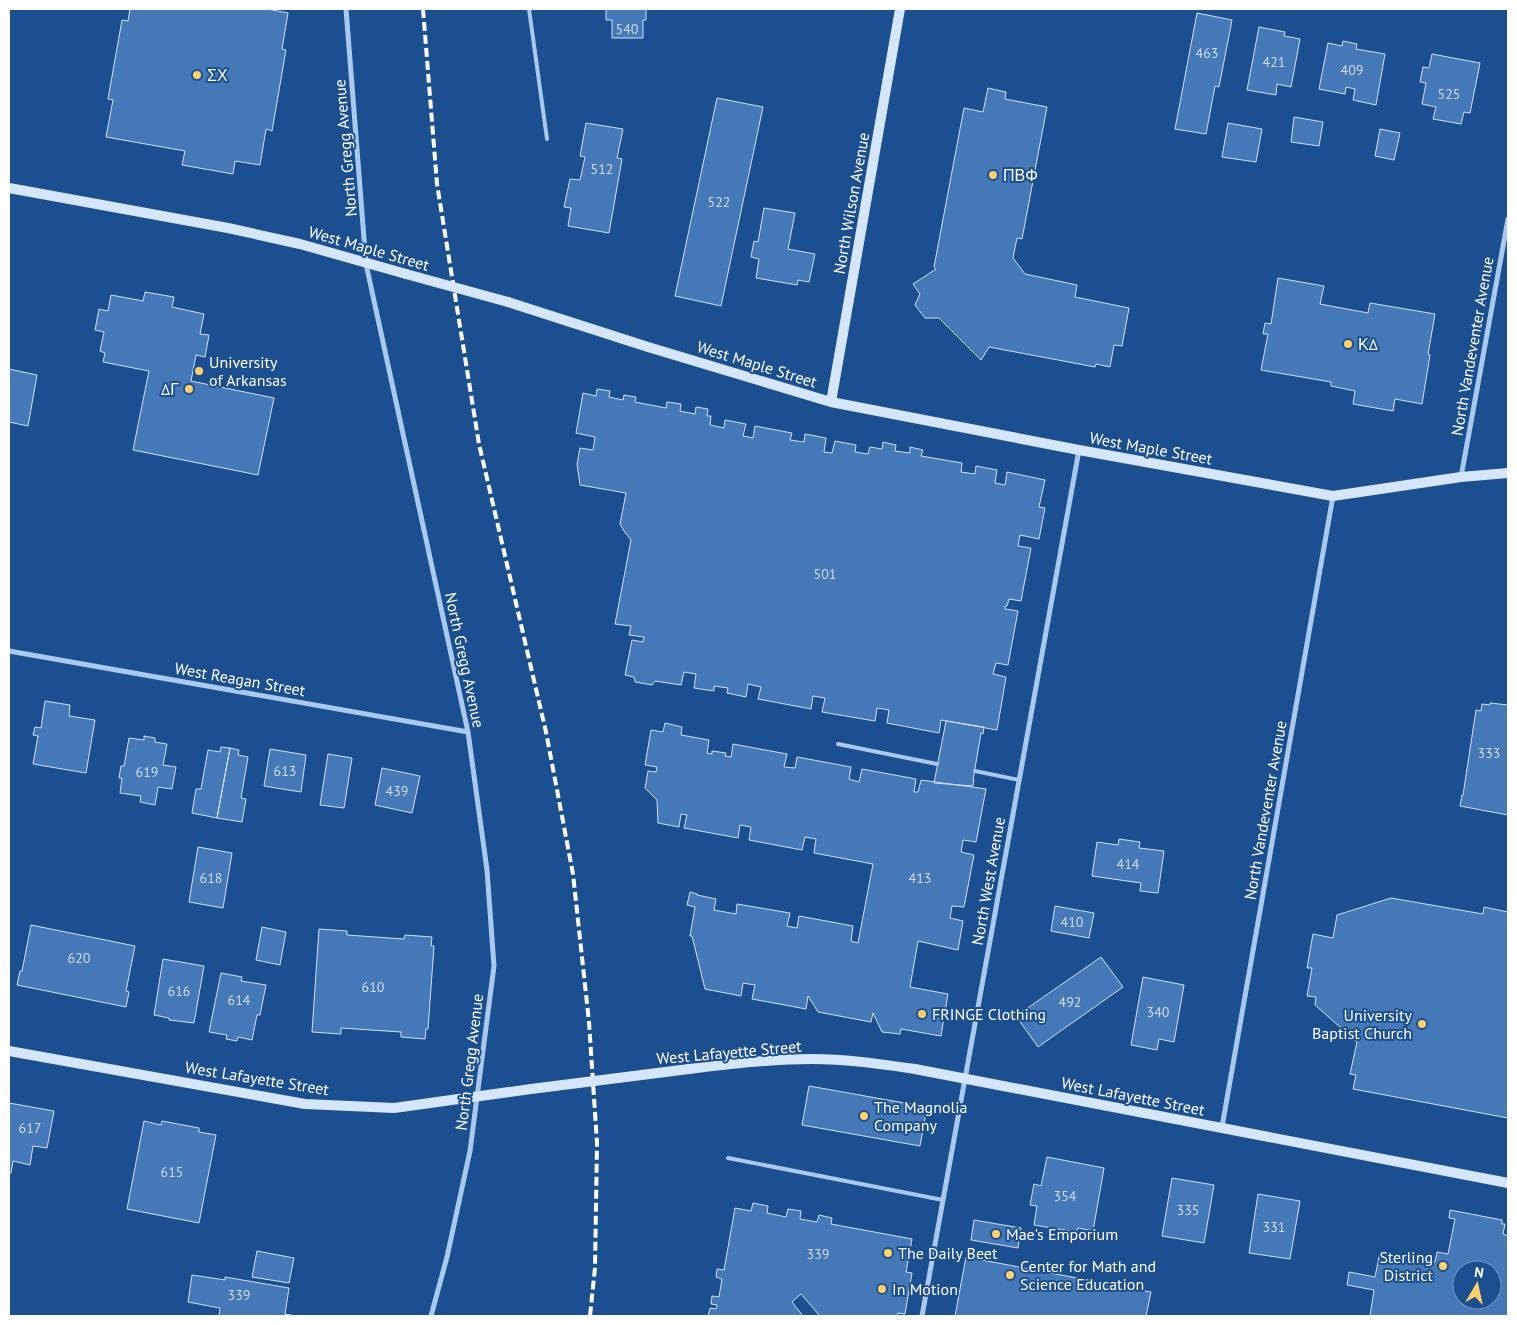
<svg xmlns="http://www.w3.org/2000/svg" width="1517" height="1325" font-family="'PT Sans',sans-serif">
<rect width="100%" height="100%" fill="#1b4f8f"/>
<path fill="#4478b7" stroke="#cfe3fa" fill-rule="evenodd" d="M 130,9 L 267,9 L 288,13 L 282,49 L 286,50 L 272,131 L 266,129 L 260,165 L 235,161 L 233,174 L 182,165 L 185,151 L 106,137 L 113,100 L 108,99 L 122,20 L 128,21 Z
M 606,9 L 646,9 L 646,20 L 643,20 L 643,38 L 612,38 L 612,20 L 606,20 Z
M 1197,13 L 1232,20 L 1219,87 L 1215,86 L 1206,134 L 1175,129 Z
M 1259,27 L 1285,32 L 1284,36 L 1300,39 L 1291,87 L 1277,84 L 1276,95 L 1247,90 Z
M 1343,41 L 1357,44 L 1356,49 L 1385,54 L 1376,105 L 1353,100 L 1355,89 L 1346,87 L 1345,94 L 1319,89 L 1328,43 L 1342,46 Z
M 1432,54 L 1480,63 L 1470,113 L 1464,112 L 1461,124 L 1433,119 L 1436,107 L 1422,104 L 1426,83 L 1420,82 L 1423,67 L 1429,68 Z
M 988,88 L 1006,92 L 1005,99 L 1047,107 L 1022,239 L 1017,238 L 1013,258 L 1025,274 L 1077,285 L 1075,297 L 1129,308 L 1122,346 L 1114,345 L 1110,367 L 1096,364 L 1095,367 L 989,347 L 981,360 L 939,318 L 925,318 L 915,305 L 920,294 L 913,284 L 936,269 L 934,267 L 964,108 L 983,112 Z
M 717,98 L 763,107 L 721,306 L 675,296 Z
M 1294,117 L 1323,122 L 1319,146 L 1291,142 Z
M 586,123 L 623,129 L 617,158 L 622,159 L 609,233 L 568,226 L 571,208 L 564,207 L 570,179 L 580,180 L 585,157 L 580,156 Z
M 1228,123 L 1262,129 L 1256,162 L 1222,157 Z
M 1380,129 L 1400,133 L 1394,160 L 1375,156 Z
M 764,208 L 795,213 L 788,249 L 815,254 L 809,282 L 798,280 L 797,285 L 756,278 L 759,259 L 751,257 L 754,241 L 758,242 Z
M 1278,278 L 1324,286 L 1320,304 L 1368,313 L 1370,303 L 1435,314 L 1428,354 L 1430,355 L 1422,404 L 1395,399 L 1393,411 L 1353,404 L 1355,391 L 1331,386 L 1331,382 L 1261,370 L 1268,334 L 1263,334 L 1265,323 L 1271,324 Z
M 145,292 L 174,297 L 172,307 L 204,314 L 200,334 L 209,335 L 205,357 L 196,355 L 191,381 L 274,398 L 258,475 L 133,450 L 149,371 L 103,362 L 105,353 L 100,351 L 104,332 L 95,330 L 99,309 L 108,311 L 111,295 L 143,301 Z
M 9,369 L 37,375 L 28,426 L 9,422 Z
M 597,389 L 610,391 L 609,397 L 623,400 L 624,395 L 636,397 L 635,402 L 666,408 L 667,402 L 681,404 L 680,411 L 695,414 L 696,407 L 708,409 L 707,416 L 711,416 L 710,425 L 724,428 L 725,420 L 746,424 L 743,436 L 753,438 L 755,426 L 792,433 L 790,440 L 804,442 L 805,434 L 826,438 L 824,452 L 832,453 L 835,441 L 856,445 L 855,452 L 868,454 L 870,447 L 882,449 L 883,442 L 896,445 L 895,451 L 910,453 L 910,447 L 923,450 L 921,456 L 962,463 L 961,472 L 975,474 L 976,466 L 997,470 L 995,483 L 1005,485 L 1007,472 L 1045,480 L 1039,507 L 1045,508 L 1039,539 L 1020,535 L 1018,546 L 1031,548 L 1021,601 L 1009,599 L 1007,606 L 1005,606 L 1005,609 L 1018,611 L 1008,665 L 996,663 L 993,674 L 1006,677 L 997,730 L 941,720 L 939,733 L 887,723 L 889,710 L 877,708 L 875,721 L 822,712 L 825,698 L 813,696 L 811,709 L 758,699 L 761,687 L 748,684 L 746,697 L 727,693 L 728,688 L 714,686 L 714,691 L 694,688 L 696,674 L 684,672 L 681,685 L 655,681 L 652,685 L 635,682 L 634,677 L 625,675 L 632,640 L 643,642 L 644,637 L 629,635 L 631,626 L 615,624 L 631,540 L 624,531 L 620,524 L 626,493 L 580,485 L 577,464 L 580,448 L 593,450 L 595,437 L 576,433 L 583,393 L 596,396 Z
M 45,701 L 70,705 L 69,716 L 95,720 L 86,773 L 33,764 L 38,736 L 33,735 L 35,727 L 41,728 Z
M 1490,703 L 1508,705 L 1508,815 L 1460,806 L 1462,795 L 1463,795 L 1476,710 L 1481,711 L 1482,704 L 1490,705 Z
M 946,721 L 984,727 L 983,734 L 981,733 L 973,780 L 974,780 L 973,786 L 934,783 Z
M 665,723 L 682,727 L 681,735 L 709,740 L 707,753 L 712,754 L 712,751 L 726,753 L 725,756 L 731,757 L 733,744 L 787,754 L 784,767 L 795,768 L 797,757 L 851,767 L 849,779 L 859,782 L 862,769 L 916,779 L 914,792 L 918,792 L 921,780 L 986,789 L 976,842 L 963,840 L 961,852 L 974,855 L 964,907 L 952,906 L 950,918 L 963,921 L 958,950 L 918,941 L 910,987 L 948,994 L 941,1036 L 901,1029 L 900,1034 L 882,1032 L 873,1013 L 871,1022 L 818,1012 L 808,996 L 806,1009 L 752,999 L 755,985 L 743,983 L 741,996 L 705,989 L 692,936 L 690,936 L 695,907 L 687,905 L 690,892 L 697,894 L 697,895 L 716,899 L 714,910 L 736,914 L 737,904 L 790,913 L 787,926 L 797,928 L 799,916 L 853,926 L 851,941 L 858,943 L 873,864 L 814,853 L 816,839 L 805,837 L 802,850 L 749,840 L 751,827 L 740,825 L 738,838 L 684,828 L 687,815 L 681,814 L 679,827 L 658,823 L 657,800 L 645,788 L 648,771 L 656,772 L 657,767 L 645,765 L 651,730 L 663,732 Z
M 144,736 L 155,738 L 155,742 L 167,744 L 163,765 L 176,767 L 172,789 L 158,787 L 155,805 L 140,802 L 141,796 L 120,793 L 122,778 L 119,778 L 121,766 L 124,766 L 129,738 L 144,740 Z
M 221,747 L 230,748 L 217,818 L 192,813 L 196,789 L 201,789 L 208,750 L 220,752 Z
M 230,748 L 239,750 L 238,755 L 248,757 L 241,798 L 246,799 L 242,822 L 217,818 Z
M 270,749 L 306,755 L 301,792 L 264,786 Z
M 328,754 L 352,758 L 344,808 L 320,805 Z
M 382,768 L 420,776 L 412,813 L 375,805 Z
M 1119,839 L 1140,842 L 1139,848 L 1164,851 L 1158,893 L 1140,891 L 1141,883 L 1092,876 L 1097,842 L 1118,845 Z
M 198,847 L 232,853 L 223,908 L 189,902 Z
M 1391,898 L 1483,914 L 1484,907 L 1508,912 L 1508,1118 L 1353,1089 L 1356,1075 L 1350,1074 L 1357,1042 L 1315,1005 L 1316,997 L 1307,996 L 1312,968 L 1307,968 L 1313,934 L 1333,938 L 1337,915 Z
M 1055,906 L 1094,913 L 1089,938 L 1051,931 Z
M 31,925 L 135,946 L 126,991 L 129,992 L 126,1007 L 17,985 L 20,971 L 22,971 Z
M 262,927 L 286,932 L 280,965 L 256,960 Z
M 319,929 L 347,931 L 347,935 L 404,939 L 405,935 L 432,937 L 431,946 L 434,946 L 428,1029 L 426,1029 L 425,1039 L 401,1037 L 401,1032 L 341,1028 L 341,1034 L 312,1032 Z
M 1101,957 L 1123,987 L 1038,1047 L 1016,1016 Z
M 163,959 L 204,966 L 194,1023 L 169,1020 L 169,1018 L 154,1015 Z
M 221,973 L 242,977 L 241,981 L 266,985 L 260,1015 L 257,1015 L 252,1040 L 238,1037 L 237,1041 L 226,1039 L 227,1035 L 209,1032 Z
M 1143,977 L 1184,985 L 1174,1042 L 1159,1039 L 1157,1050 L 1131,1045 Z
M 809,1086 L 927,1107 L 920,1146 L 802,1125 Z
M 9,1103 L 54,1111 L 47,1148 L 33,1146 L 30,1165 L 13,1161 L 11,1173 L 9,1173 Z
M 144,1121 L 161,1125 L 162,1121 L 199,1128 L 199,1132 L 216,1135 L 199,1223 L 127,1209 Z
M 1047,1157 L 1104,1168 L 1093,1231 L 1078,1228 L 1076,1232 L 1034,1225 L 1037,1206 L 1030,1205 L 1034,1184 L 1041,1186 Z
M 1172,1178 L 1214,1185 L 1204,1243 L 1162,1236 Z
M 1258,1194 L 1300,1201 L 1290,1259 L 1249,1253 Z
M 753,1203 L 768,1206 L 767,1213 L 786,1217 L 788,1209 L 801,1211 L 800,1219 L 817,1222 L 819,1215 L 832,1218 L 831,1224 L 912,1239 L 906,1272 L 912,1273 L 905,1314 L 898,1313 L 897,1316 L 820,1316 L 801,1294 L 792,1302 L 803,1316 L 708,1316 L 710,1308 L 716,1309 L 717,1305 L 711,1304 L 712,1296 L 719,1297 L 722,1279 L 716,1277 L 717,1269 L 724,1270 L 735,1208 L 751,1211 Z
M 1450,1210 L 1502,1220 L 1502,1224 L 1505,1224 L 1503,1234 L 1508,1236 L 1508,1316 L 1370,1316 L 1374,1290 L 1347,1285 L 1349,1272 L 1375,1277 L 1380,1252 L 1435,1262 L 1437,1252 L 1448,1254 L 1455,1219 L 1449,1218 ZM 1462,1270 L 1492,1270 L 1492,1300 L 1462,1300 Z
M 974,1220 L 1021,1228 L 1018,1248 L 971,1240 Z
M 257,1251 L 294,1258 L 289,1283 L 252,1277 Z
M 966,1257 L 1151,1292 L 1146,1316 L 955,1316 Z
M 192,1275 L 225,1280 L 225,1277 L 289,1288 L 285,1314 L 296,1316 L 219,1316 L 220,1308 L 188,1302 Z"/>
<g fill="none" stroke-linecap="round" stroke-linejoin="round">
<path stroke="#a9c9ee" stroke-width="4" d="M 529,9 L 547,139
M 838,744 L 937,764
M 975,771 L 1019,780
M 728,1158 L 943,1200"/>
<path stroke="#a9c9ee" stroke-width="5" d="M 346,9 L 366,264 L 468,732 L 487,870 L 494,966 L 470,1151 L 447,1257 L 431,1316
M 1461,477 L 1508,219
M 9,651 L 468,732
M 1222,1127 L 1333,496
M 922,1316 L 1079,450"/>
<path stroke="#d6e6fa" stroke-width="10" d="M 9,188 L 228,228 L 300,244 L 406,274
M 508,302 L 648,347 L 831,402 L 1079,450 L 1333,496 L 1461,477 L 1508,473
M 831,402 L 900,9
M 9,1051 L 305,1104 L 394,1108 L 531,1089
M 689,1069 C 730,1064 771,1059 812,1059 C 846,1059 881,1064 915,1069 L 1508,1183"/>
<path stroke="#fff" stroke-width="4" stroke-dasharray="9 4" stroke-linecap="butt" d="M 423,9 L 437,184 L 479,444 L 546,732 L 573,874 L 589,1022 L 597,1143 L 595,1268 L 590,1316"/>
<path stroke="#d6e6fa" stroke-width="10" d="M 406,274 L 508,302
M 531,1089 L 689,1069"/>
</g>
<g fill="#ffd166" stroke="#1b4f8f" stroke-width="2">
<circle cx="197" cy="75" r="5"/>
<circle cx="993" cy="175" r="5"/>
<circle cx="1348" cy="344" r="5"/>
<circle cx="199" cy="371" r="5"/>
<circle cx="189" cy="389" r="5"/>
<circle cx="922" cy="1014" r="5"/>
<circle cx="1422" cy="1024" r="5"/>
<circle cx="864" cy="1116" r="5"/>
<circle cx="996" cy="1234" r="5"/>
<circle cx="888" cy="1253" r="5"/>
<circle cx="1443" cy="1266" r="5"/>
<circle cx="1010" cy="1275" r="5"/>
<circle cx="882" cy="1289" r="5"/>
</g>
<g text-anchor="middle" dominant-baseline="central" stroke-width="4" stroke-linejoin="round" paint-order="stroke">
<g font-size="14" fill="#d0dded">
<text x="627" y="29">540</text>
<text x="1207" y="53">463</text>
<text x="1274" y="62">421</text>
<text x="1352" y="70">409</text>
<text x="1449" y="94">525</text>
<text x="602" y="169">512</text>
<text x="719" y="202">522</text>
<text x="825" y="574">501</text>
<text x="1489" y="753">333</text>
<text x="285" y="771">613</text>
<text x="147" y="772">619</text>
<text x="397" y="791">439</text>
<text x="1128" y="864">414</text>
<text x="211" y="878">618</text>
<text x="920" y="878">413</text>
<text x="1072" y="922">410</text>
<text x="79" y="958">620</text>
<text x="373" y="987">610</text>
<text x="179" y="991">616</text>
<text x="239" y="1000">614</text>
<text x="1070" y="1002">492</text>
<text x="1158" y="1012">340</text>
<text x="30" y="1128">617</text>
<text x="172" y="1172">615</text>
<text x="1065" y="1196">354</text>
<text x="1188" y="1210">335</text>
<text x="1274" y="1227">331</text>
<text x="818" y="1254">339</text>
<text x="239" y="1295">339</text>
</g>
<g font-size="16" fill="#fff" stroke="#1b4f8f" text-anchor="start">
<text x="207" y="75">ΣΧ</text>
<text x="1003" y="175">ΠΒΦ</text>
<text x="1358" y="344">ΚΔ</text>
<text x="209" y="362">University<tspan x="209" dy="18">of Arkansas</tspan></text>
<text x="179" y="389" text-anchor="end">ΔΓ</text>
<text x="932" y="1014">FRINGE Clothing</text>
<text x="1412" y="1015" text-anchor="end">University<tspan x="1412" dy="18">Baptist Church</tspan></text>
<text x="874" y="1107">The Magnolia<tspan x="874" dy="18">Company</tspan></text>
<text x="1006" y="1234">Mae's Emporium</text>
<text x="898" y="1253">The Daily Beet</text>
<text x="1433" y="1257" text-anchor="end">Sterling<tspan x="1433" dy="18">District</tspan></text>
<text x="1020" y="1266">Center for Math and<tspan x="1020" dy="18">Science Education</tspan></text>
<text x="892" y="1289">In Motion</text>
</g>
<g font-size="16" fill="#fff" stroke="#1b4f8f">
<text transform="translate(345 148) rotate(-95)">North Gregg Avenue</text>
<text transform="translate(851 203) rotate(-80)">North Wilson Avenue</text>
<text transform="translate(369 248) rotate(16)">West Maple Street</text>
<text transform="translate(1472 346) rotate(-80)">North Vandeventer Avenue</text>
<text transform="translate(757 364) rotate(17)">West Maple Street</text>
<text transform="translate(1151 448) rotate(10)">West Maple Street</text>
<text transform="translate(465 660) rotate(78)">North Gregg Avenue</text>
<text transform="translate(240 679) rotate(10)">West Reagan Street</text>
<text transform="translate(1265 810) rotate(-80)">North Vandeventer Avenue</text>
<text transform="translate(988 881) rotate(-80)">North West Avenue</text>
<text transform="translate(729 1052) rotate(-5)">West Lafayette Street</text>
<text transform="translate(469 1062) rotate(-83)">North Gregg Avenue</text>
<text transform="translate(257 1078) rotate(9)">West Lafayette Street</text>
<text transform="translate(1133 1096) rotate(11)">West Lafayette Street</text>
</g>
</g>
<rect width="1517" height="1325" fill="none" stroke="#ffffff" stroke-width="20"/>
<g transform="translate(1477 1285) rotate(9)"><circle r="24" fill="#1b4f8f" stroke="#7695bc"/>
<path d="M0-4L9 19L0 12L-9 19Z" fill="#ffd166"/>
<text y="-8" font-size="14" font-weight="bold" text-anchor="middle" fill="#ffffff">N</text>
</g>
</svg>
